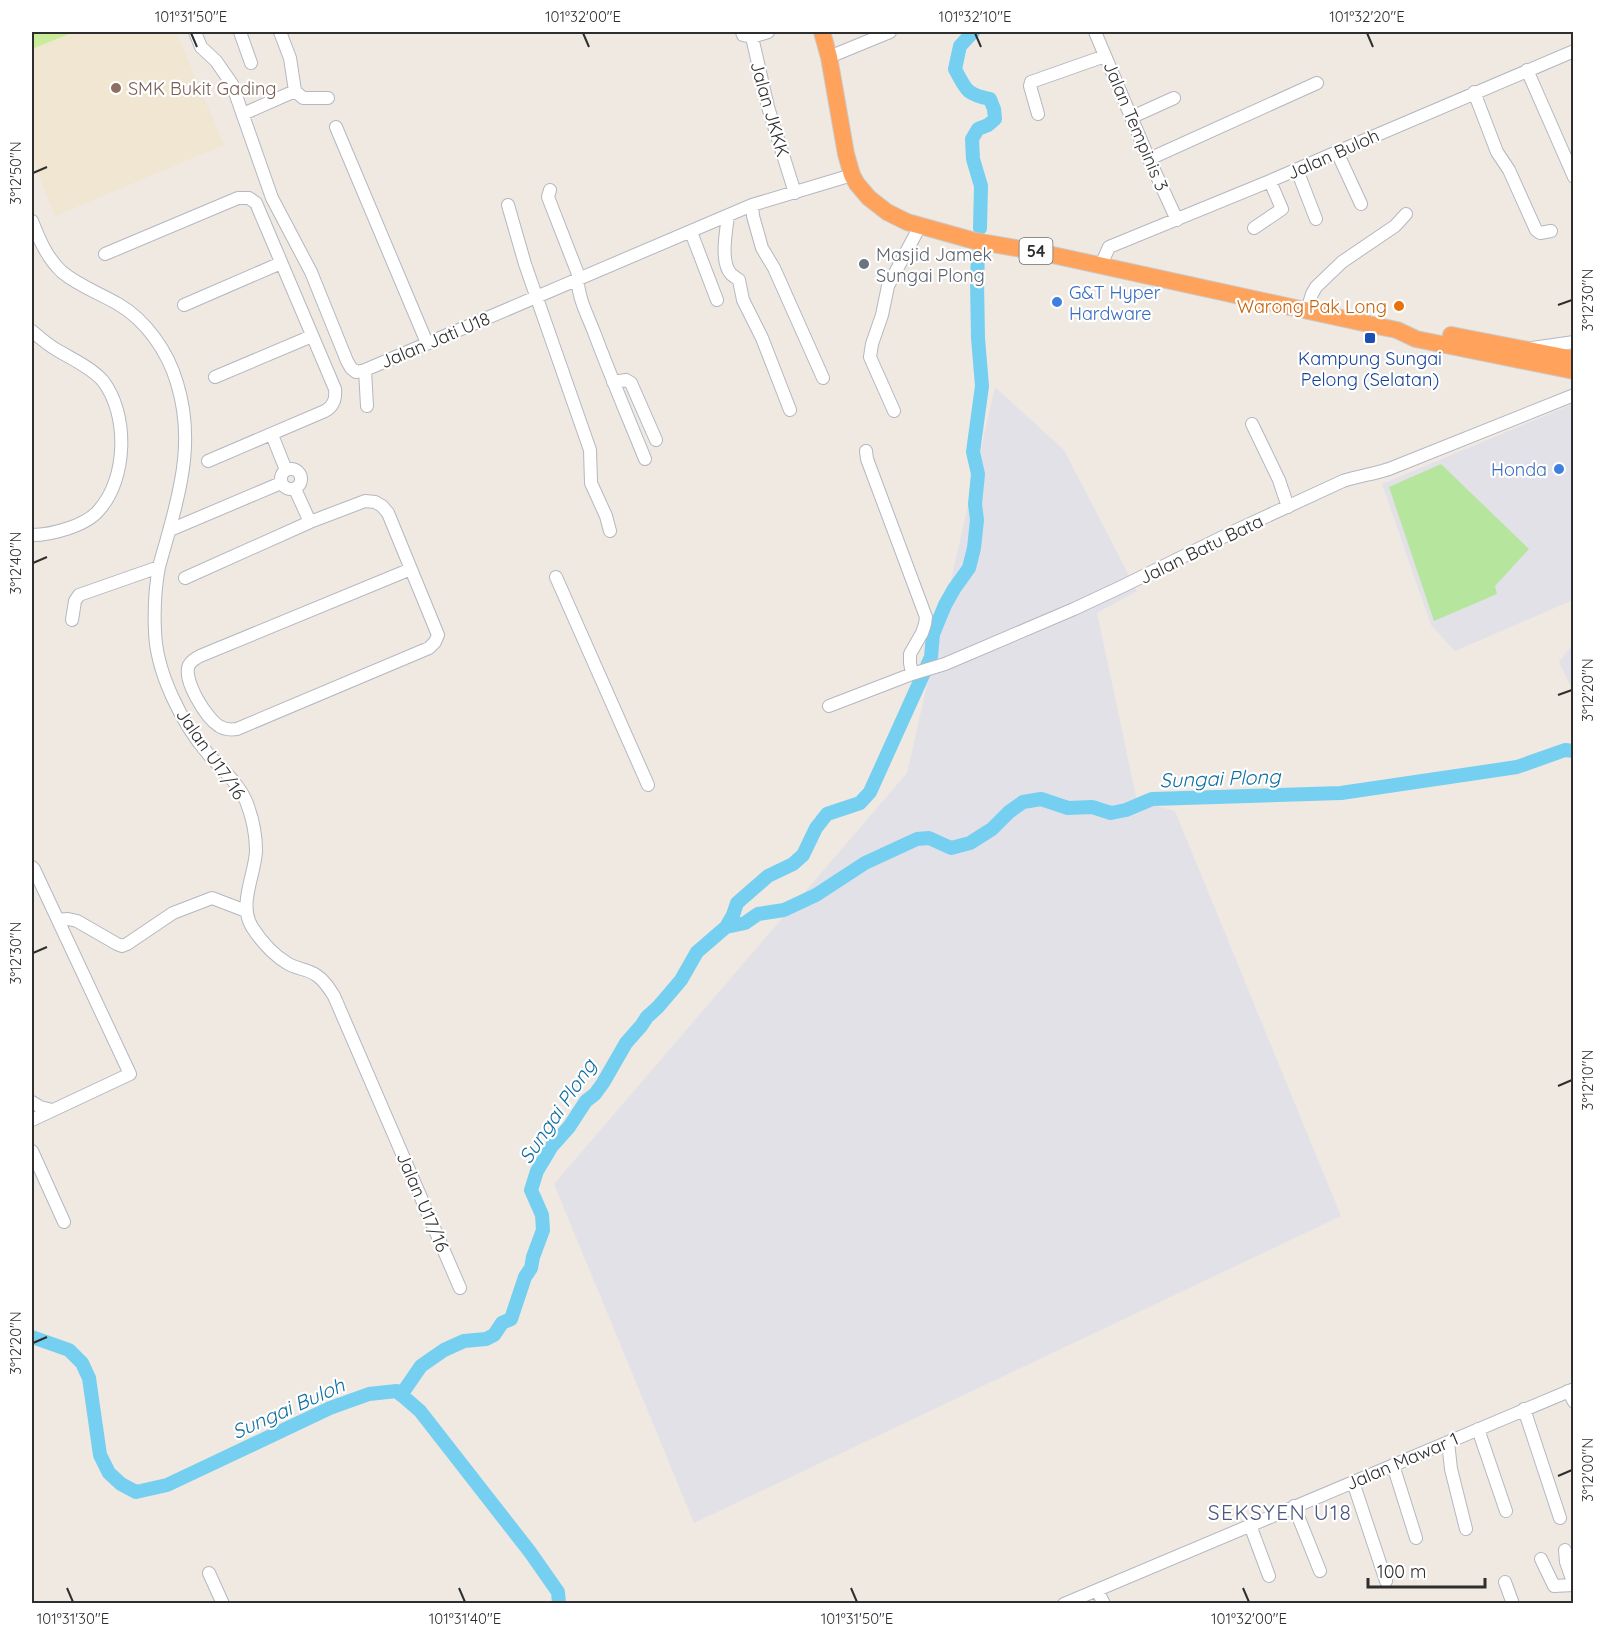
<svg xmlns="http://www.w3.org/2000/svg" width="1605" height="1635" font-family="Quicksand,sans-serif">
<rect width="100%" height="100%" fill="#efe9e1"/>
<path fill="#e3e1e8" d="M 995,387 L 1064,450 L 1137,591 L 1097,613 L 1137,801 L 1175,811 L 1341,1216 L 694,1523 L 554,1184 L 907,773 Z
M 1573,404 L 1573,600 L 1455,651 L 1431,625 L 1382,484 Z
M 1573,644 L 1573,691 L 1559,662 Z"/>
<path fill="#f0e6d1" d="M 32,32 L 176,32 L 224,145 L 55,216 L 32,158 Z"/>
<path fill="#b6e59e" d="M 1441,464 L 1529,549 L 1495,586 L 1497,594 L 1434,621 L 1389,487 Z"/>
<path fill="#c9ec9a" d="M 32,32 L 74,32 L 32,49 Z"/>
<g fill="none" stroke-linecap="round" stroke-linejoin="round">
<path stroke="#75cff0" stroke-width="14" d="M 973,32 L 960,46 L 955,69 C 966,90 966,94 990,99 L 994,109 L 995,119 L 988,125 L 978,129 L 972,139 L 973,159 L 981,186 L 980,228
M 726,927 L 745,923 L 758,914 L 784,910 L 816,895 L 865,863 L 917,839 L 929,838 L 951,848 L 970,843 L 992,829 L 1009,812 L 1023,802 L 1041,799 L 1068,808 L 1092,807 L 1111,813 L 1126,810 L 1152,799 L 1341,793 L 1517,767 L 1565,750 L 1574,751
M 32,1337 L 69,1350 L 82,1363 L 89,1378 L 100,1455 L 109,1473 L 121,1484 L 136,1492 L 167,1485 L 330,1408 L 369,1394 L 397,1391 L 420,1411 L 530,1552 L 558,1592 L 559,1604
M 401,1395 L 421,1366 L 444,1350 L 464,1341 L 486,1339 L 494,1335 L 502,1323 L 511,1319 L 525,1277 L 531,1268 L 533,1257 L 543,1230 L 542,1215 L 531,1190 L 537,1171 L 552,1146 L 569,1127 L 586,1101 L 595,1094 L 603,1083 L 626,1043 L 641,1026 L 647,1017 L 658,1007 L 681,980 L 697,952 L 726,927 L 733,915 L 737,903 L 768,876 L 793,864 L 803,855 L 816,828 L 827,814 L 860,803 L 870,792 L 931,657 L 933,634 L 945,605 L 954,589 L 969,568 L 974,548 L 977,520 L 975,504 L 978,474 L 973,452 L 982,386 L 978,338 L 977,281 L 978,255"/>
<g stroke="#b4b7c1" stroke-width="14">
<path id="minor" d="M 195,32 L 201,47 L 216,61 L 232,84 L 272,198 L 311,272 L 347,361 L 351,368 L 356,372 L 365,370 L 752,205 L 852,175
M 240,32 L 251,63
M 280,32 L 290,58 L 295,91
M 742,32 L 743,35 L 752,37 L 768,107 L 795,193
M 1095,32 L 1149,159 L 1177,220
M 752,37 L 768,32
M 829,57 L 890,32
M 1527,70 L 1574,177
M 1474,92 L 1497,152 L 1509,170 L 1536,230 L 1540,233 L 1551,231
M 243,114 L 295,91 L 303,98 L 328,98
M 1038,114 L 1030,86 L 1031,82 L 1105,56
M 1132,117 L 1174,98
M 336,127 L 427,343
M 1337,152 L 1361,204
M 1149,159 L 1317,83
M 1297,170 L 1316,219
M 550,190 L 548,197 L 578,274 C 576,294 587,314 594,332 C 610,375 628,417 645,459
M 508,205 L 525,264 L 590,450 L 591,483 L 606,516 L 610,531
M 752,205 L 753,216 L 762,248 L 774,268 L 823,378
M 728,216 C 726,232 720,262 731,274 C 732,275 739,280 739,280 L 743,300 L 762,338 L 790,410
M 32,221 C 39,239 47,258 62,272 C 79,286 99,293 118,304 C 146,320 168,352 177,383 C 193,435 183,481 169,531 C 166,543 162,555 159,567 C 155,588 154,609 155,631 C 156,672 182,724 209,755 C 222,769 238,783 246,801 C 252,816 256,835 256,851 C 255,875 238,904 252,927 C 261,941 272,954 287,963 C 296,969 308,969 316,975 C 324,980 329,988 334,996 L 460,1288
M 1254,228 L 1282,209 L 1270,181
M 691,232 L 717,300
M 105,254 L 238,198 L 249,198 L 256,203 L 335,389 C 336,399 334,406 325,411 L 208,461
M 1101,265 L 1109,247 L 1270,181 L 1337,152 L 1574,51
M 184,305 L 281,263
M 1307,310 L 1312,294 L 1316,287 L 1342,262 L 1395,226 L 1406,214
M 32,331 C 40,338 48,345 57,350 C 72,359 92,368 103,381 C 129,415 127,479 99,510 C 86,526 51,535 32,535
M 1532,348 L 1574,342
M 365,370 L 367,406
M 215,377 L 312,336
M 613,382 L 626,380 L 631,383 L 656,440
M 894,411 L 870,357 L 872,344 L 882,315 L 888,286 L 920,226
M 1252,424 L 1279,480 L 1288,507
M 272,435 L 286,470
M 866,451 L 867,459 L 926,617 L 925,624 L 922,633 L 910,654 L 910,663 L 912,674
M281 479a10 10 0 1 1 20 0a10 10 0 1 1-20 0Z
M 295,489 L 310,522
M 170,530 L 281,483
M 556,577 L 648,785
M 185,578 L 310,522 L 365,501 L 375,502 L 382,506 L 388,513 L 438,635 L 435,642 L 429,648 L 237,729 C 230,730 225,730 219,726 C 206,718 182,679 189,665 C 192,660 196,658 200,656 L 411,569
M 72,620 L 75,601 L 79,595 L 159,567
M 829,706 L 912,674 L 945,664 L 1074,609 L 1121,587 L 1239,529 L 1343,481 C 1358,476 1374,474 1389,469 L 1574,395
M 32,867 L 34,869 L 130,1074 L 32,1120
M 58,920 L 68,919 L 77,921 L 117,944 L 122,946 L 127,944 L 173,913 L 212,898 L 246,911
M 32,1102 L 40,1107 L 52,1110
M 32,1151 L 64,1222
M 1568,1391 L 1574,1402
M 1524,1409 L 1560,1518
M 1478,1429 L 1506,1511
M 1448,1442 L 1451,1469 L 1466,1529
M 1393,1465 L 1416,1538
M 1353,1482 L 1386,1581
M 1294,1506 L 1320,1571
M 1250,1525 L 1269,1576
M 1565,1550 L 1566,1562 L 1574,1585
M 1541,1559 L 1554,1586 L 1574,1585
M 209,1573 L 223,1604
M 1505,1582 L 1513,1604
M 1097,1590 L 1104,1604
M 1064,1604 L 1574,1389"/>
</g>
<g stroke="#c9c9c9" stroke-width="18">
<path id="highway" d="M 822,32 L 829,57 L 846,154 L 852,175 L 857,184 L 869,198 L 887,212 L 907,222 L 975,241 L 1039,252 L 1382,327 L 1397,330 L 1416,339 L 1574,371
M 1451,335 L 1574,359"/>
</g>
<use href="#minor" stroke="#fff" stroke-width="12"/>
<use href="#highway" stroke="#ffa35c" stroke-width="16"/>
</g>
<path fill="none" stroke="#2e2e2e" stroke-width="2" d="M 191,33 L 197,47M 583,33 L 589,47M 975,33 L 981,47M 1367,33 L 1373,47M 33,173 L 47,167M 1558,305 L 1572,300M 33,563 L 47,557M 1558,695 L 1572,690M 33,953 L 47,947M 1558,1086 L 1572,1080M 33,1343 L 47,1337M 1558,1476 L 1572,1470M 67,1588 L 73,1602M 459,1588 L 465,1602M 851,1588 L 857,1602M 1243,1588 L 1249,1602"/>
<circle fill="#8d6e63" stroke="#fff" stroke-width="2" cx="116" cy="88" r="6"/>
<circle fill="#6b7280" stroke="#fff" stroke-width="2" cx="864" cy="264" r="6"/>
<g fill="#3f7fe0" stroke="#fff" stroke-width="2">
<circle cx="1057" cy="302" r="6"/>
<circle cx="1559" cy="469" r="6"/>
</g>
<circle fill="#e8710a" stroke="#fff" stroke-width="2" cx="1399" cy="306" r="6"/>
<rect fill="#1a4fb4" stroke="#fff" stroke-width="2" x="1364" y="332" width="12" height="12" rx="3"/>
<g text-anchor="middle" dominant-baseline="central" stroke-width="4.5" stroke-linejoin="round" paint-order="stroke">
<rect fill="#fff" stroke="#6d6d6d" stroke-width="1.5" x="1019.5" y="238" width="33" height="26" rx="4.5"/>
<g font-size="16" font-weight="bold" fill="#2e2e2e">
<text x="1036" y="251">54</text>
</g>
<g font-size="18" fill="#785e54" stroke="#fff" text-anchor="start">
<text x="128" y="88">SMK Bukit Gading</text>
</g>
<g font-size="18" fill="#2e2e2e" stroke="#fff">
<text transform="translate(770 109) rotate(74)">Jalan JKKK</text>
<text transform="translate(1136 126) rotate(67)">Jalan Tempinis 3</text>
<text transform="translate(1333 154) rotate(-24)">Jalan Buloh</text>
<text transform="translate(435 340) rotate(-23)">Jalan Jati U18</text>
<text transform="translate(1201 549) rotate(-26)">Jalan Batu Bata</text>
<text transform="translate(211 754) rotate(55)">Jalan U17/16</text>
<text transform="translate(423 1202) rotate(67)">Jalan U17/16</text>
<text transform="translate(1402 1461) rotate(-23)">Jalan Mawar 1</text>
</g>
<g font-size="18" fill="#5b616d" stroke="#fff" text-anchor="start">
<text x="876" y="254">Masjid Jamek<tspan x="876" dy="21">Sungai Plong</tspan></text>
</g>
<g font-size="18" fill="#366cbe" stroke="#fff" text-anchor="start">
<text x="1069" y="292">G&amp;T Hyper<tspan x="1069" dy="21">Hardware</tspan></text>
<text x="1547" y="469" text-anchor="end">Honda</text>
</g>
<g font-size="18" fill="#c56008" stroke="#fff" text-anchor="end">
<text x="1387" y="306">Warong Pak Long</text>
</g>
<g font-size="18" fill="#164399" stroke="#fff">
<text x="1370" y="358">Kampung Sungai<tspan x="1370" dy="21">Pelong (Selatan)</tspan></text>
</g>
<g font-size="20" font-style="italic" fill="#0d6fa3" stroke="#fff">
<text transform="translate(1220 778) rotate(-2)">Sungai Plong</text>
<text transform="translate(557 1111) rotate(-56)">Sungai Plong</text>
<text transform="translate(288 1408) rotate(-24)">Sungai Buloh</text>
</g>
<g font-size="21" letter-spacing="1.5" fill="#4d5680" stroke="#fff">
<text x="1280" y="1512">SEKSYEN U18</text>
</g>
</g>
<rect width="1605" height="1635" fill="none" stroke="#ffffff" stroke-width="66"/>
<path d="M1368 1578v9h117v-9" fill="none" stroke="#2e2e2e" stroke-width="3"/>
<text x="1377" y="1578" font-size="18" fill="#2e2e2e" stroke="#ffffff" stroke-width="4.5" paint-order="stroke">100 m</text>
<rect x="33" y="33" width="1539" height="1569" fill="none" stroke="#2e2e2e" stroke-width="2"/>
<g font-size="15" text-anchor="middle" fill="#2e2e2e">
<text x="191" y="22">101°31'50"E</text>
<text x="583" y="22">101°32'00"E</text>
<text x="975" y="22">101°32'10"E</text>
<text x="1367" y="22">101°32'20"E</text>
<text transform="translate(16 173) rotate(-90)" y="5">3°12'50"N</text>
<text transform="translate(1588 300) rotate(-90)" y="5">3°12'30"N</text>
<text transform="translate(16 563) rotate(-90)" y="5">3°12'40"N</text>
<text transform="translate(1588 690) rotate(-90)" y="5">3°12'20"N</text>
<text transform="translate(16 953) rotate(-90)" y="5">3°12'30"N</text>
<text transform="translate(1588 1080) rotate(-90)" y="5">3°12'10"N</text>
<text transform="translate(16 1343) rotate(-90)" y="5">3°12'20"N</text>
<text transform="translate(1588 1470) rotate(-90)" y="5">3°12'00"N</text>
<text x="73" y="1624">101°31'30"E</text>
<text x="465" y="1624">101°31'40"E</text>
<text x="857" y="1624">101°31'50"E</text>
<text x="1249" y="1624">101°32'00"E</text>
</g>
</svg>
